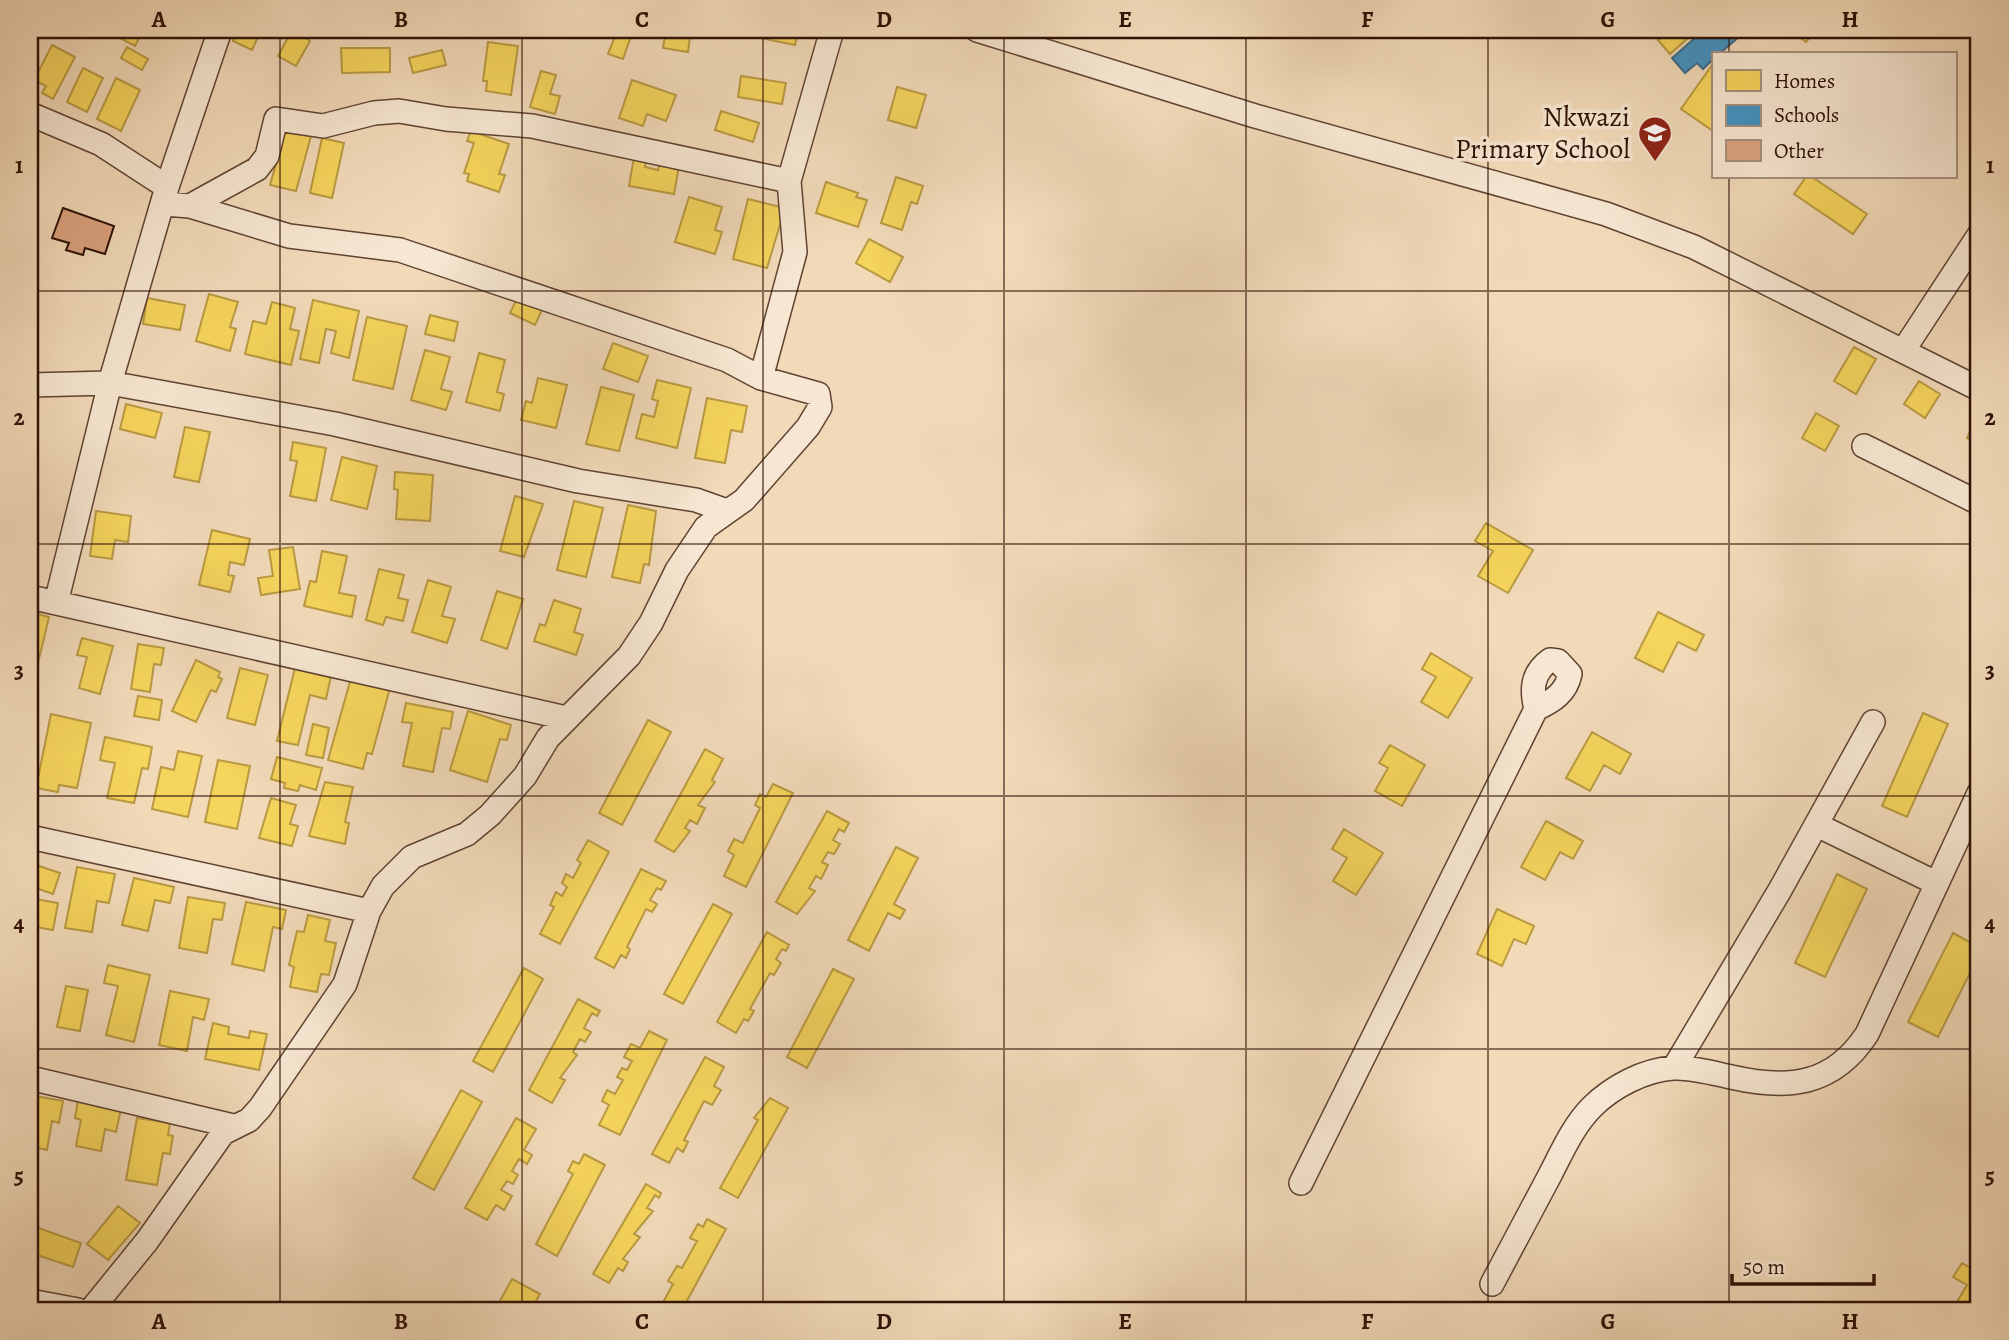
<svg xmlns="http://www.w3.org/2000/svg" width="2009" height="1340" font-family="Alegreya,serif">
<rect width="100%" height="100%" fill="#f2dab9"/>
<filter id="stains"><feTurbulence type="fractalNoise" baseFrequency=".00286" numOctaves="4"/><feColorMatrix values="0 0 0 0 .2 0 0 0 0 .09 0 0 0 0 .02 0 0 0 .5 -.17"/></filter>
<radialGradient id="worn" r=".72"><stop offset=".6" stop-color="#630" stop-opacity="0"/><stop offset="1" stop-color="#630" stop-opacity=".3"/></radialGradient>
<path fill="#f6d55c" stroke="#ba9a42" stroke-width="2" d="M 122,30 L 152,30 L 149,36 L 142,33 L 135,46 L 118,37 Z
M 238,30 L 261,30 L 252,50 L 233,41 Z
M 292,30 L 310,41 L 296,66 L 278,56 Z
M 666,30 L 691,30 L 688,52 L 663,48 Z
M 741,30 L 798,30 L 795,45 L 741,34 Z
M 1670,30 L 1697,30 L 1670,54 L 1658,40 Z
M 1791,30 L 1816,30 L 1806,42 Z
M 617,31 L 631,36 L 623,59 L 608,54 Z
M 488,42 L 518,46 L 511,95 L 486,91 L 487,81 L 483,81 Z
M 52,45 L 75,57 L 53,99 L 42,93 L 46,86 L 34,80 Z
M 127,47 L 148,59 L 142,70 L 121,58 Z
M 341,48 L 390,48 L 390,72 L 342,73 Z
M 442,50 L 446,65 L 413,73 L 409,58 Z
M 1712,65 L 1713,66 L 1713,131 L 1681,109 Z
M 83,68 L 103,78 L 87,112 L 67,102 Z
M 541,71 L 556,75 L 550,94 L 560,96 L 555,114 L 530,107 Z
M 741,76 L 786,83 L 782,104 L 738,97 Z
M 116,78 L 140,90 L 121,131 L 97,119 Z
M 632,80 L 676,95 L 666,121 L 647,114 L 643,126 L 619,118 Z
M 897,87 L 926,95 L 916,128 L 888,120 Z
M 721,111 L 759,123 L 753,142 L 715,130 Z
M 286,129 L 311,136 L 296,191 L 270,185 Z
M 471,131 L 509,144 L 499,174 L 505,175 L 499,192 L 467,181 L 469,174 L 464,173 L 474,143 L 467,141 Z
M 322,138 L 344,143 L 332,198 L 310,193 Z
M 634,157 L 646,159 L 645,167 L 658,170 L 660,163 L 679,166 L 674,194 L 629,186 Z
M 896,177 L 923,186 L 917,204 L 911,202 L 902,230 L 881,223 Z
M 1806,177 L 1812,177 L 1867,214 L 1853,234 L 1794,194 Z
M 826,182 L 858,193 L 856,197 L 867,200 L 858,227 L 816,213 Z
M 689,197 L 722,207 L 715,230 L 722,232 L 715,254 L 675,242 Z
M 748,199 L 785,208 L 767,268 L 733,259 Z
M 869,239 L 903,257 L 890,282 L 856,263 Z
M 209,294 L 238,302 L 230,327 L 236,329 L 230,351 L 196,341 Z
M 518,296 L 543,308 L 535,325 L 510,313 Z
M 147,298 L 185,305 L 180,330 L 143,324 Z
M 313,300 L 359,311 L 349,358 L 331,353 L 336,331 L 326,329 L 319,363 L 300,359 Z
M 272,302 L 295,308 L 290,329 L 299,331 L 291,365 L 245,354 L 253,321 L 266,324 Z
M 430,315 L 458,322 L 454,341 L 425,334 Z
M 367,317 L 407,326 L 393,389 L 353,380 Z
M 613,343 L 648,356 L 638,382 L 603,369 Z
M 1854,347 L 1876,359 L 1856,394 L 1834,381 Z
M 425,350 L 450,357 L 441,389 L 452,392 L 446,410 L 411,400 Z
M 479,353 L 505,360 L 497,392 L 504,394 L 500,411 L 466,402 Z
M 538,378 L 567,385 L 556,428 L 521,420 L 526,401 L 532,403 Z
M 657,380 L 691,388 L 677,448 L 636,438 L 642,414 L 654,417 L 658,401 L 652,399 Z
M 1919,381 L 1940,394 L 1925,418 L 1904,404 Z
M 601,387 L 634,395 L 619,451 L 586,444 Z
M 707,398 L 747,406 L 742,432 L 731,430 L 725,463 L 695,458 Z
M 126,404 L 162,413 L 155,438 L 120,429 Z
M 1816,413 L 1839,426 L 1825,451 L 1802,438 Z
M 1979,414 L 1979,444 L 1967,438 Z
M 185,427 L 210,432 L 199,482 L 174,477 Z
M 293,442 L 326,448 L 316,501 L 290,496 L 297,461 L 290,460 Z
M 342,457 L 377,466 L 367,509 L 331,500 Z
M 395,472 L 433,475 L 430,521 L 396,519 L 398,490 L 394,489 Z
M 515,496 L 543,504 L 524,557 L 500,551 Z
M 574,501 L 603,508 L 586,577 L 557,570 Z
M 628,505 L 656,511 L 649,565 L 644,564 L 640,583 L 612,577 Z
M 96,511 L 131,516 L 128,542 L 115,540 L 112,559 L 90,556 Z
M 1486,523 L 1533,550 L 1508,593 L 1478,576 L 1493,551 L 1475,541 Z
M 212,530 L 250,539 L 244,565 L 230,562 L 228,575 L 234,576 L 230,592 L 199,585 Z
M 293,547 L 300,589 L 261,595 L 258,578 L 273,576 L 269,550 Z
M 322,551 L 347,556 L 339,593 L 356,596 L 352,617 L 304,606 L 310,581 L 316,582 Z
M 379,569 L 404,575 L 398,598 L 408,600 L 403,621 L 386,617 L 383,625 L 366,620 Z
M 428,580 L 451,587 L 442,616 L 455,619 L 447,643 L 412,632 Z
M 497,591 L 523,599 L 507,649 L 481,640 Z
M 554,600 L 581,609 L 574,632 L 583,635 L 576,655 L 534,641 L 540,624 L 545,626 Z
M 30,612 L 49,617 L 32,688 L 30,687 Z
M 1658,612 L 1704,635 L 1696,651 L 1678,642 L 1663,672 L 1635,658 Z
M 82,638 L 113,646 L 100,694 L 79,688 L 87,657 L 77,655 Z
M 138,644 L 164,648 L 161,665 L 154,664 L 150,692 L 131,689 Z
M 1431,653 L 1472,678 L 1448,718 L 1421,702 L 1436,677 L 1422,669 Z
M 196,660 L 220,672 L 218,677 L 222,679 L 216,692 L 211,690 L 196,722 L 172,711 Z
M 240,668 L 268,675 L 255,725 L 227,718 Z
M 295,668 L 331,676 L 326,699 L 310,695 L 298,745 L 277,741 Z
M 351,678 L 390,688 L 372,754 L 367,753 L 363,769 L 328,760 Z
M 138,696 L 162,700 L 159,720 L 134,716 Z
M 406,703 L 453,712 L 450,729 L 442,728 L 433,772 L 403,766 L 412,723 L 402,722 Z
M 468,711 L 511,725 L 507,740 L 500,739 L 487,782 L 450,770 Z
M 1923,713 L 1948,724 L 1907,817 L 1882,806 Z
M 51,714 L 91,723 L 77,788 L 59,785 L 58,792 L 36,788 Z
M 648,720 L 671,732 L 622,825 L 599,813 Z
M 313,724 L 329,728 L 323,758 L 306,755 Z
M 1592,732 L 1631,754 L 1620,774 L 1604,765 L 1590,791 L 1566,778 Z
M 105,737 L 152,747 L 148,769 L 142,768 L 134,803 L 107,798 L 115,763 L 100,760 Z
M 1390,745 L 1425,765 L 1402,806 L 1375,791 L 1388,768 L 1379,763 Z
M 705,749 L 723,759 L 712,780 L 715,782 L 698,805 L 705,808 L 697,824 L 690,820 L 685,828 L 690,831 L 674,852 L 655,841 Z
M 178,751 L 202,756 L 188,817 L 152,809 L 161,767 L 174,770 Z
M 277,757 L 322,768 L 316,790 L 300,785 L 298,791 L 284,788 L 285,783 L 271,779 Z
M 218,760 L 250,766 L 237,829 L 205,822 Z
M 325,782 L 353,787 L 345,822 L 349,823 L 345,844 L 309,836 Z
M 773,784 L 793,793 L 746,887 L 724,876 L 734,855 L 728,851 L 734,839 L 743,843 L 760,808 L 755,805 L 760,794 L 766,797 Z
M 271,798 L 296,805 L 290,824 L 298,826 L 292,846 L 259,838 Z
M 827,811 L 849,823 L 844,832 L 839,829 L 833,840 L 840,844 L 834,854 L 828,852 L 822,862 L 828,865 L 821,879 L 816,876 L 809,888 L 815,891 L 797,914 L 776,902 Z
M 1546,821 L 1583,841 L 1573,859 L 1560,852 L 1545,880 L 1521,867 Z
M 1344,829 L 1383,853 L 1356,895 L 1333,881 L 1347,858 L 1332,849 Z
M 588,840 L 609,852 L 560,944 L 540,934 L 554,907 L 550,905 L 556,892 L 562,896 L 567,887 L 562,883 L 566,874 L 573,878 L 581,863 L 577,860 Z
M 896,847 L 918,858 L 894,904 L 905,910 L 900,919 L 888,913 L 869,951 L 848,940 Z
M 30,863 L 60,873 L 53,894 L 30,886 Z
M 77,867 L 115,874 L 109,903 L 97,901 L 92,932 L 65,928 Z
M 641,869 L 666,881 L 661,890 L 657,888 L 650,900 L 657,904 L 652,912 L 646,909 L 627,947 L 630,949 L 626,958 L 621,955 L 614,968 L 595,958 Z
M 1837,874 L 1867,889 L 1825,977 L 1795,963 Z
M 134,878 L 174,887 L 170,903 L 155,900 L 148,931 L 122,925 Z
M 188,897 L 225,903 L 222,920 L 213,919 L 207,953 L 179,948 Z
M 30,898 L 58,903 L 53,930 L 30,926 Z
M 246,902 L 286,910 L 282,929 L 273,927 L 264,971 L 232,964 Z
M 713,904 L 732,914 L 683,1004 L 664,994 Z
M 1497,909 L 1534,926 L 1526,944 L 1514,939 L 1502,966 L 1477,954 Z
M 308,915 L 330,920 L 325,941 L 336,943 L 329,975 L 321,974 L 317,992 L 290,987 L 294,967 L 289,965 L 297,931 L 304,932 Z
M 767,932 L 789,945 L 786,951 L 782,949 L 776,959 L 781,963 L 774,975 L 770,973 L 750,1009 L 754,1011 L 748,1021 L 744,1019 L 736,1033 L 717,1022 Z
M 1953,933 L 1979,947 L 1979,955 L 1938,1037 L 1908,1022 Z
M 108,965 L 150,975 L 134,1042 L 106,1035 L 118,986 L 104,983 Z
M 524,968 L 543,979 L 493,1072 L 473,1061 Z
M 833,969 L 854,979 L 807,1068 L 787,1057 Z
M 30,982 L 37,984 L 32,1012 L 30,1012 Z
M 66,986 L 88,990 L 80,1031 L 57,1027 Z
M 170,991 L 209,999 L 204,1020 L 193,1017 L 187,1051 L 159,1045 Z
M 578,999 L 600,1011 L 597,1016 L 592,1013 L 584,1028 L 591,1032 L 585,1042 L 580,1039 L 573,1052 L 577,1055 L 560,1078 L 565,1080 L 552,1103 L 529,1090 Z
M 213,1023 L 229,1027 L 228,1034 L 249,1038 L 250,1031 L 267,1034 L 259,1070 L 205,1059 Z
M 649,1031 L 667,1040 L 620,1135 L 599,1125 L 609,1105 L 602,1101 L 607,1090 L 615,1094 L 623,1080 L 617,1077 L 622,1068 L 627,1070 L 632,1061 L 624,1057 L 631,1044 L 640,1048 Z
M 705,1057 L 724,1067 L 714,1086 L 721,1090 L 712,1105 L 704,1101 L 684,1140 L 688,1142 L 683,1152 L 677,1148 L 669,1163 L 652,1154 Z
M 461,1090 L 482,1102 L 434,1190 L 413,1178 Z
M 30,1095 L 63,1101 L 59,1123 L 52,1121 L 47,1150 L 30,1146 Z
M 770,1098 L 788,1108 L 738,1198 L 720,1188 L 758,1120 L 754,1118 Z
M 78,1100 L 121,1109 L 116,1132 L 105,1129 L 101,1151 L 76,1146 L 81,1120 L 75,1118 Z
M 137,1118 L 170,1123 L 168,1135 L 173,1136 L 170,1154 L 163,1153 L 157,1185 L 126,1180 Z
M 516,1118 L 536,1129 L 524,1150 L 532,1155 L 527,1164 L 519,1159 L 512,1171 L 518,1175 L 513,1184 L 507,1181 L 501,1190 L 512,1196 L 504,1210 L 496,1205 L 487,1220 L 465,1208 Z
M 584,1154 L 605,1165 L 557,1256 L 536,1244 L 573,1174 L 568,1171 L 573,1161 L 579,1164 Z
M 646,1184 L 661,1193 L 659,1198 L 655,1195 L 647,1208 L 653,1211 L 634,1234 L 640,1237 L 623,1259 L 628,1262 L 623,1271 L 618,1268 L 609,1283 L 593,1274 Z
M 118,1206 L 140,1223 L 108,1260 L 87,1244 Z
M 707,1219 L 726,1229 L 682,1310 L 670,1310 L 661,1306 L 673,1284 L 668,1281 L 677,1266 L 682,1268 L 697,1241 L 690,1238 L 698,1224 L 703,1227 Z
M 30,1225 L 81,1243 L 73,1267 L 34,1254 L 30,1267 Z
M 1962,1263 L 1979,1273 L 1979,1310 L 1952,1310 L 1967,1285 L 1953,1277 Z
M 512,1279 L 540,1294 L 531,1310 L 495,1310 Z"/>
<path fill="#4393c3" stroke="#3d6c8a" stroke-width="2" d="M 1704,30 L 1747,30 L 1719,54 L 1713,54 L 1713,59 L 1703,69 L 1697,63 L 1685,73 L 1672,58 Z"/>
<path fill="#dba37f" stroke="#2e1106" stroke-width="2" d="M 63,208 L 114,226 L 105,254 L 85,248 L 83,255 L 66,250 L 69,243 L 52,238 Z"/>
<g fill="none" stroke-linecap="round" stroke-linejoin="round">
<g stroke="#5f4333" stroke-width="26">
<path id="minor" d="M 977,30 L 1255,116 L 1606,214 L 1694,247 L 1979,389
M 30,114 L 101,144 L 167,187
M 165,204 L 190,206 L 257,169 L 267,156 L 276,119 L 323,126 L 374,113 L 399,111 L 446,119 L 532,126 L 789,181
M 1903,351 L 1979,235
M 761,378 L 795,252 L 789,181 L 832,30
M 30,385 L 110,383 L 335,424 L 578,481 L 696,500 L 727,511
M 1864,446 L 1979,503
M 30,597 L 566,718
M 56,603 L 110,383 L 167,187 L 220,30
M 1817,825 L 1936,883
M 30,837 L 369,911
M 1674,1068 L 1780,890 L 1873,722
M 30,1078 L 233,1126
M 1301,1183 L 1536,709 C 1553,701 1566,693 1570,674 L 1558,661 L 1550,660 C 1532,673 1531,689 1536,709
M 1492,1284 C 1511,1248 1531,1211 1550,1175 C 1562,1152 1573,1126 1592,1107 C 1612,1087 1644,1070 1673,1068 C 1691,1067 1713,1073 1731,1077 C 1788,1090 1833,1086 1867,1034 L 1979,793
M 30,1301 L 78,1310
M 91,1310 L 147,1241 L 223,1133 L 249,1120 L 260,1108 L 345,984 L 369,911 L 383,886 L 412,857 L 467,834 L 490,815 L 525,776 L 548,738 L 629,656 L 651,623 L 677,570 L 706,527 L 744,500 L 808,427 L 820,407 L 818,394 L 761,378 L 727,360 L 400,250 L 289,236 L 190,206"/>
</g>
<use href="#minor" stroke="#f7e7d2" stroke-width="23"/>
</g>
<path fill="none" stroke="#2e1106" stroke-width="2" stroke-opacity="0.55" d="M 280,30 L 280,1310M 522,30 L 522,1310M 763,30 L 763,1310M 1004,30 L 1004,1310M 1246,30 L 1246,1310M 1488,30 L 1488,1310M 1729,30 L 1729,54M 1729,177 L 1729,1310M 30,291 L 1979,291M 30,544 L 1979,544M 30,796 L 1979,796M 30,1049 L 1979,1049"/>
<defs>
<g id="school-pin" transform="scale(1.75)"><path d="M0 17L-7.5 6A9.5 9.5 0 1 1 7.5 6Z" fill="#8f2418" stroke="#f7e7d2"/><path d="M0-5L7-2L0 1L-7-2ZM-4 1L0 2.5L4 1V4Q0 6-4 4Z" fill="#fff"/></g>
</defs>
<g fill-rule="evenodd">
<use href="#school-pin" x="1655" y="133"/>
</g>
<g text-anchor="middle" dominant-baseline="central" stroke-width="7" stroke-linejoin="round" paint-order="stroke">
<g font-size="28" fill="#2e1106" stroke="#f7e7d2" text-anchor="end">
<text x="1630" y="117">Nkwazi<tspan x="1630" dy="32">Primary School</tspan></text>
</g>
</g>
<rect width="2009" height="1340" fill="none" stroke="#f2dab9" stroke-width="77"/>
<rect x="1712" y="52" width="245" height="126" fill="#f7e7d2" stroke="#a79180" stroke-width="2"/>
<rect x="1726" y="70" width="35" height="21" fill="#f6d55c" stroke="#a79180" stroke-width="2"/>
<text x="1774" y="88" font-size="21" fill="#2e1106">Homes</text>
<rect x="1726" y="105" width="35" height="21" fill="#4393c3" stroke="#a79180" stroke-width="2"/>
<text x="1774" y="122" font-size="21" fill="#2e1106">Schools</text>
<rect x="1726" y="140" width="35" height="21" fill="#dba37f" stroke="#a79180" stroke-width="2"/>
<text x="1774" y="158" font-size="21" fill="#2e1106">Other</text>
<path d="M1732 1274v10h142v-10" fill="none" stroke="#2e1106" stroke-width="3.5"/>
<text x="1743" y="1274" font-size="21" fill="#2e1106" stroke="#f7e7d2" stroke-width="5" paint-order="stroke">50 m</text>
<rect x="38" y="38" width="1932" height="1264" fill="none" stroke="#2e1106" stroke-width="2.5"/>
<g font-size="23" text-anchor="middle" font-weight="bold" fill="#2e1106">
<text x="159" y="27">A</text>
<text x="401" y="27">B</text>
<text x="642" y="27">C</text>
<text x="884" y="27">D</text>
<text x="1125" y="27">E</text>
<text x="1367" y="27">F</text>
<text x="1608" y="27">G</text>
<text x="1850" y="27">H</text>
<text x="19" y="173">1</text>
<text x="1990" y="173">1</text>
<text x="19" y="425">2</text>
<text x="1990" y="425">2</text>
<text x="19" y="678">3</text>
<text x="1990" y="678">3</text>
<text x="19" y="931">4</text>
<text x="1990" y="931">4</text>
<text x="19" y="1183">5</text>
<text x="1990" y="1183">5</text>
<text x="159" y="1329">A</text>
<text x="401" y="1329">B</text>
<text x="642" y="1329">C</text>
<text x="884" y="1329">D</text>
<text x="1125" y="1329">E</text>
<text x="1367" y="1329">F</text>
<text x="1608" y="1329">G</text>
<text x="1850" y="1329">H</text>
</g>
<rect width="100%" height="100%" filter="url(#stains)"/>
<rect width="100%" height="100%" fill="url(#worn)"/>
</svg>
